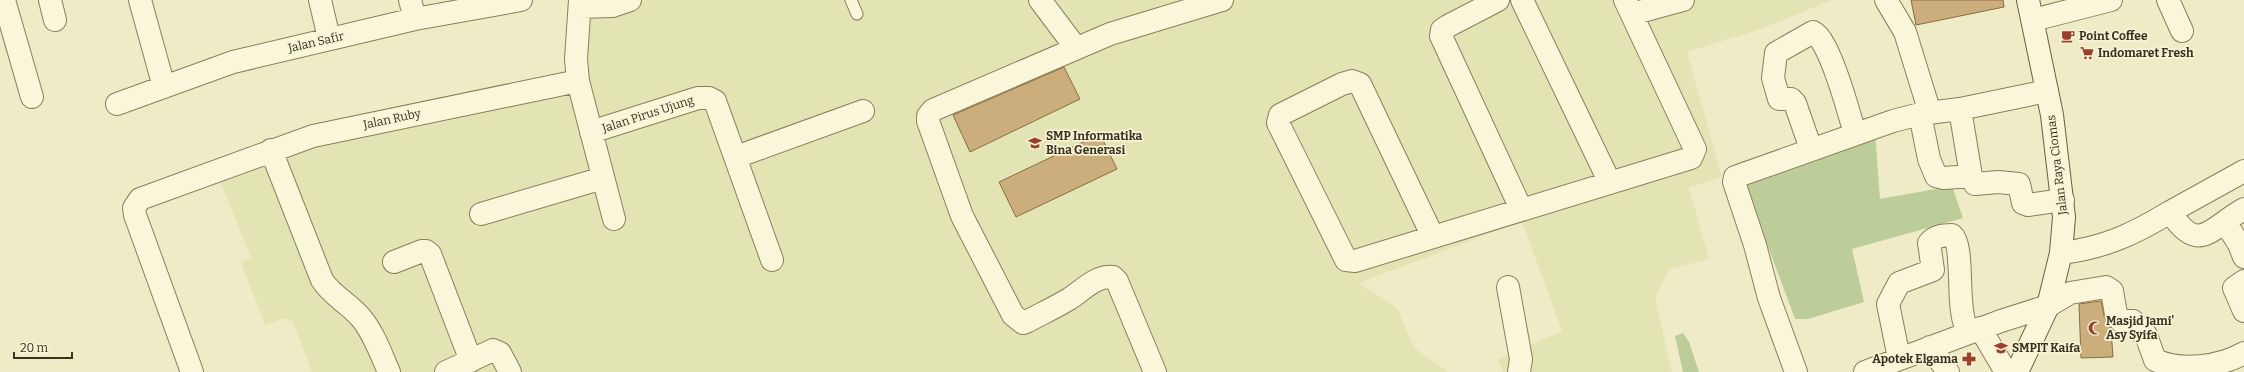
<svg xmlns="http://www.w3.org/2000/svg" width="2244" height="372" font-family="Bitter,serif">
<rect width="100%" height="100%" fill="#eeebc6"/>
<path fill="#e2e4b4" d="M 590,0 L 1473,0 L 1478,11 L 1501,0 L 1832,0 L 1758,30 L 1687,52 L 1722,177 L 1689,188 L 1709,259 L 1669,269 L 1655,299 L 1672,372 L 1503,372 L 1498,360 L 1562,331 L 1522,221 L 1359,283 L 1397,308 L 1414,348 L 1449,372 L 312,372 L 293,322 L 284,318 L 265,325 L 241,262 L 251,258 L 214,166 L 546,88 L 589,71 L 587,49 Z"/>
<path fill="#bccd9a" d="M 1863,118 L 1874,118 L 1880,199 L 1952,186 L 1963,218 L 1852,249 L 1864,302 L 1808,319 L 1795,319 L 1737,163 L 1799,144 Z
M 1683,333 L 1689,342 L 1699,372 L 1683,372 L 1675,336 Z"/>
<path fill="#ccae7c" stroke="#896d42" d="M 1911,0 L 2003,0 L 2004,7 L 1916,25 Z
M 1064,67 L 1080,99 L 970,152 L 953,115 Z
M 1100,134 L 1117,169 L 1016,217 L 999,182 Z
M 2101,301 L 2104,316 L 2111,329 L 2113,357 L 2081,358 L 2079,304 Z"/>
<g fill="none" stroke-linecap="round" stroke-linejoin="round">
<g stroke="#8a7e5c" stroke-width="13">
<path id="lane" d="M 851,0 L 857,14"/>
</g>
<g stroke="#8a7e5c" stroke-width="24">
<path id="street" d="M 4,0 L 32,97
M 50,0 L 55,20
M 140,0 L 164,87
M 320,0 L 329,38
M 410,0 L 415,19
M 1040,0 L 1076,48
M 1498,0 L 1448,26 L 1442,30 L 1441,36 L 1521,209
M 1522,0 L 1610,183
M 1886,0 L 1905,32 L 1930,113
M 2168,0 L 2182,31
M 580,7 L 612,6 L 630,0
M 1632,14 L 1683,0
M 2033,20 L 2111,0
M 578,81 L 614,219
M 117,104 L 233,62 L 415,19 L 521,0
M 1920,114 L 1929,159 L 1936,176 L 1944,178 L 1971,176 L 1960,109
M 591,132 L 698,98 L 709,98 L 715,101 L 772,260
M 1811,149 L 1795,103 L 1791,99 L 1779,99 L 1773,78 L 1776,53 L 1813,32 C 1829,38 1850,116 1855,134
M 271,150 L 322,280 C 332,296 350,304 362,319 C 374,334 381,354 389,372
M 736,157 L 863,111
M 2244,171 L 2170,212 C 2199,256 2210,228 2244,209
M 1971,176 L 1975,184 L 1998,182 L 2019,184 L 2023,203 L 2028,205 L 2063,200
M 481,214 L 603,178
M 2225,222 L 2239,244 L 2244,257
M 1433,237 L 1360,84 L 1352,81 L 1342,84 L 1280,115 L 1278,123 L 1346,260 L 1355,261 L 1691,158 L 1695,149 L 1625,0
M 2061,253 C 2104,248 2134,234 2170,212
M 394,262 L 422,251 L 426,251 L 430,254 L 471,361
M 2244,281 L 2234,288 L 2244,311
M 1508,287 L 1521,359 L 1519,372
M 1980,328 L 2006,372
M 1930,347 L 1948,372
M 1899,358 L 1888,304 L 1899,283 L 1933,270 L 1929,243 C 1935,236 1943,235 1952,235 C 1966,247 1954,315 1969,332
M 192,372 L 135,215 L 134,208 L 140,199 L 313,136 L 578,81 L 576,59 L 580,0
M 446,372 L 493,350 L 500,353 L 510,372
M 1155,372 L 1117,281 L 1113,277 C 1096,275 1082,291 1069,299 C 1056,307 1041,314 1028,321 L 1023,323 L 1013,315 L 962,216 L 928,121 L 928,116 L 933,110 L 1110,34 L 1222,0
M 1796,372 L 1769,298 L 1755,245 L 1734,182 L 1735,177 L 1893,121 L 1920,114 L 1960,109 L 2047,91
M 1865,372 L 2001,321 L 2048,306 L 2070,293 L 2106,287 L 2112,291 L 2116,314 L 2121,321 L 2133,321 L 2143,334 L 2146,335 L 2155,360 C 2181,372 2219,367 2244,353"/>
</g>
<g stroke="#6c5f3f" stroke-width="24">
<path id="secondary" d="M 2017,372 L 2048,306 L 2061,253 L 2064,217 L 2052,115 L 2028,0"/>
</g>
<use href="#lane" stroke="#f9f6da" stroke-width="11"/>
<use href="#street" stroke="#f9f6da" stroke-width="22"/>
<use href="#secondary" stroke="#f9f6da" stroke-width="22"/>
</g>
<defs>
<g id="cafe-bare" transform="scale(1.08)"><path d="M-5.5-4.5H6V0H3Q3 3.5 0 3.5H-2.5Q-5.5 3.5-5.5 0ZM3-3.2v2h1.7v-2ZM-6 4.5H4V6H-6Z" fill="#99412c" stroke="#f6f3d6" stroke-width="2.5" paint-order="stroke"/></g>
<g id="supermarket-bare" transform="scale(1.08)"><path d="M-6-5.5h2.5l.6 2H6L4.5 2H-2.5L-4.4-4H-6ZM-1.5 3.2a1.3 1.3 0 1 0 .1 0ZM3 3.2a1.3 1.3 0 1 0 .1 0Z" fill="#99412c" stroke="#f6f3d6" stroke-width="2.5" paint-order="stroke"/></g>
<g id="school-bare" transform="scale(1.08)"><path d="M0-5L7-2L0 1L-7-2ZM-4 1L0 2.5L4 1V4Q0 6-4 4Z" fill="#99412c" stroke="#f6f3d6" stroke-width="2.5" paint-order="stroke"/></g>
<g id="mosque-bare" transform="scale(1.08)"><path d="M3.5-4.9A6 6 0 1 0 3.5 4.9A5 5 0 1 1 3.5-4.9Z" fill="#99412c" stroke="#f6f3d6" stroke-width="2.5" paint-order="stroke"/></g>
<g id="pharmacy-bare" transform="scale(1.08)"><path d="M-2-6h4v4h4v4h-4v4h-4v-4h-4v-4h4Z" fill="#99412c" stroke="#f6f3d6" stroke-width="2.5" paint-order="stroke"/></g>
</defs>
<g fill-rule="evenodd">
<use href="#cafe-bare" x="2068" y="36"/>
<use href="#supermarket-bare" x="2087" y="53"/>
<use href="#school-bare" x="1035" y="143"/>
<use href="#mosque-bare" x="2095" y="328"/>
<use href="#school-bare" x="2001" y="348"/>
<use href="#pharmacy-bare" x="1969" y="359"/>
</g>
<g text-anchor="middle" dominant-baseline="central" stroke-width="3.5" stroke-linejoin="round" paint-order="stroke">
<g font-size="12" font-weight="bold" fill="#3a321f" stroke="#f6f3d6" text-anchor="start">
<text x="2079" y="36">Point Coffee</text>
<text x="2098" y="53">Indomaret Fresh</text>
<text x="1046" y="136">SMP Informatika<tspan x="1046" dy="14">Bina Generasi</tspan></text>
<text x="2106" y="321">Masjid Jami'<tspan x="2106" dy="14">Asy Syifa</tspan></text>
<text x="2012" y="348">SMPIT Kaifa</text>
<text x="1958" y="359" text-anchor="end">Apotek Elgama</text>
</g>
<g font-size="12" fill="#3a321f" stroke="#f6f3d6">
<text transform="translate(316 42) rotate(-13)">Jalan Safir</text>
<text transform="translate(648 114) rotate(-18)">Jalan Pirus Ujung</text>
<text transform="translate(392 119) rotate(-12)">Jalan Ruby</text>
<text transform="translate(2057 165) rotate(-97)">Jalan Raya Ciomas</text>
</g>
</g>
<path d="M14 352v6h58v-6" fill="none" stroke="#3a321f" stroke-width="2"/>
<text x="20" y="352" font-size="12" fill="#3a321f" stroke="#f6f3d6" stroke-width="3" paint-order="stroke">20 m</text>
</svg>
